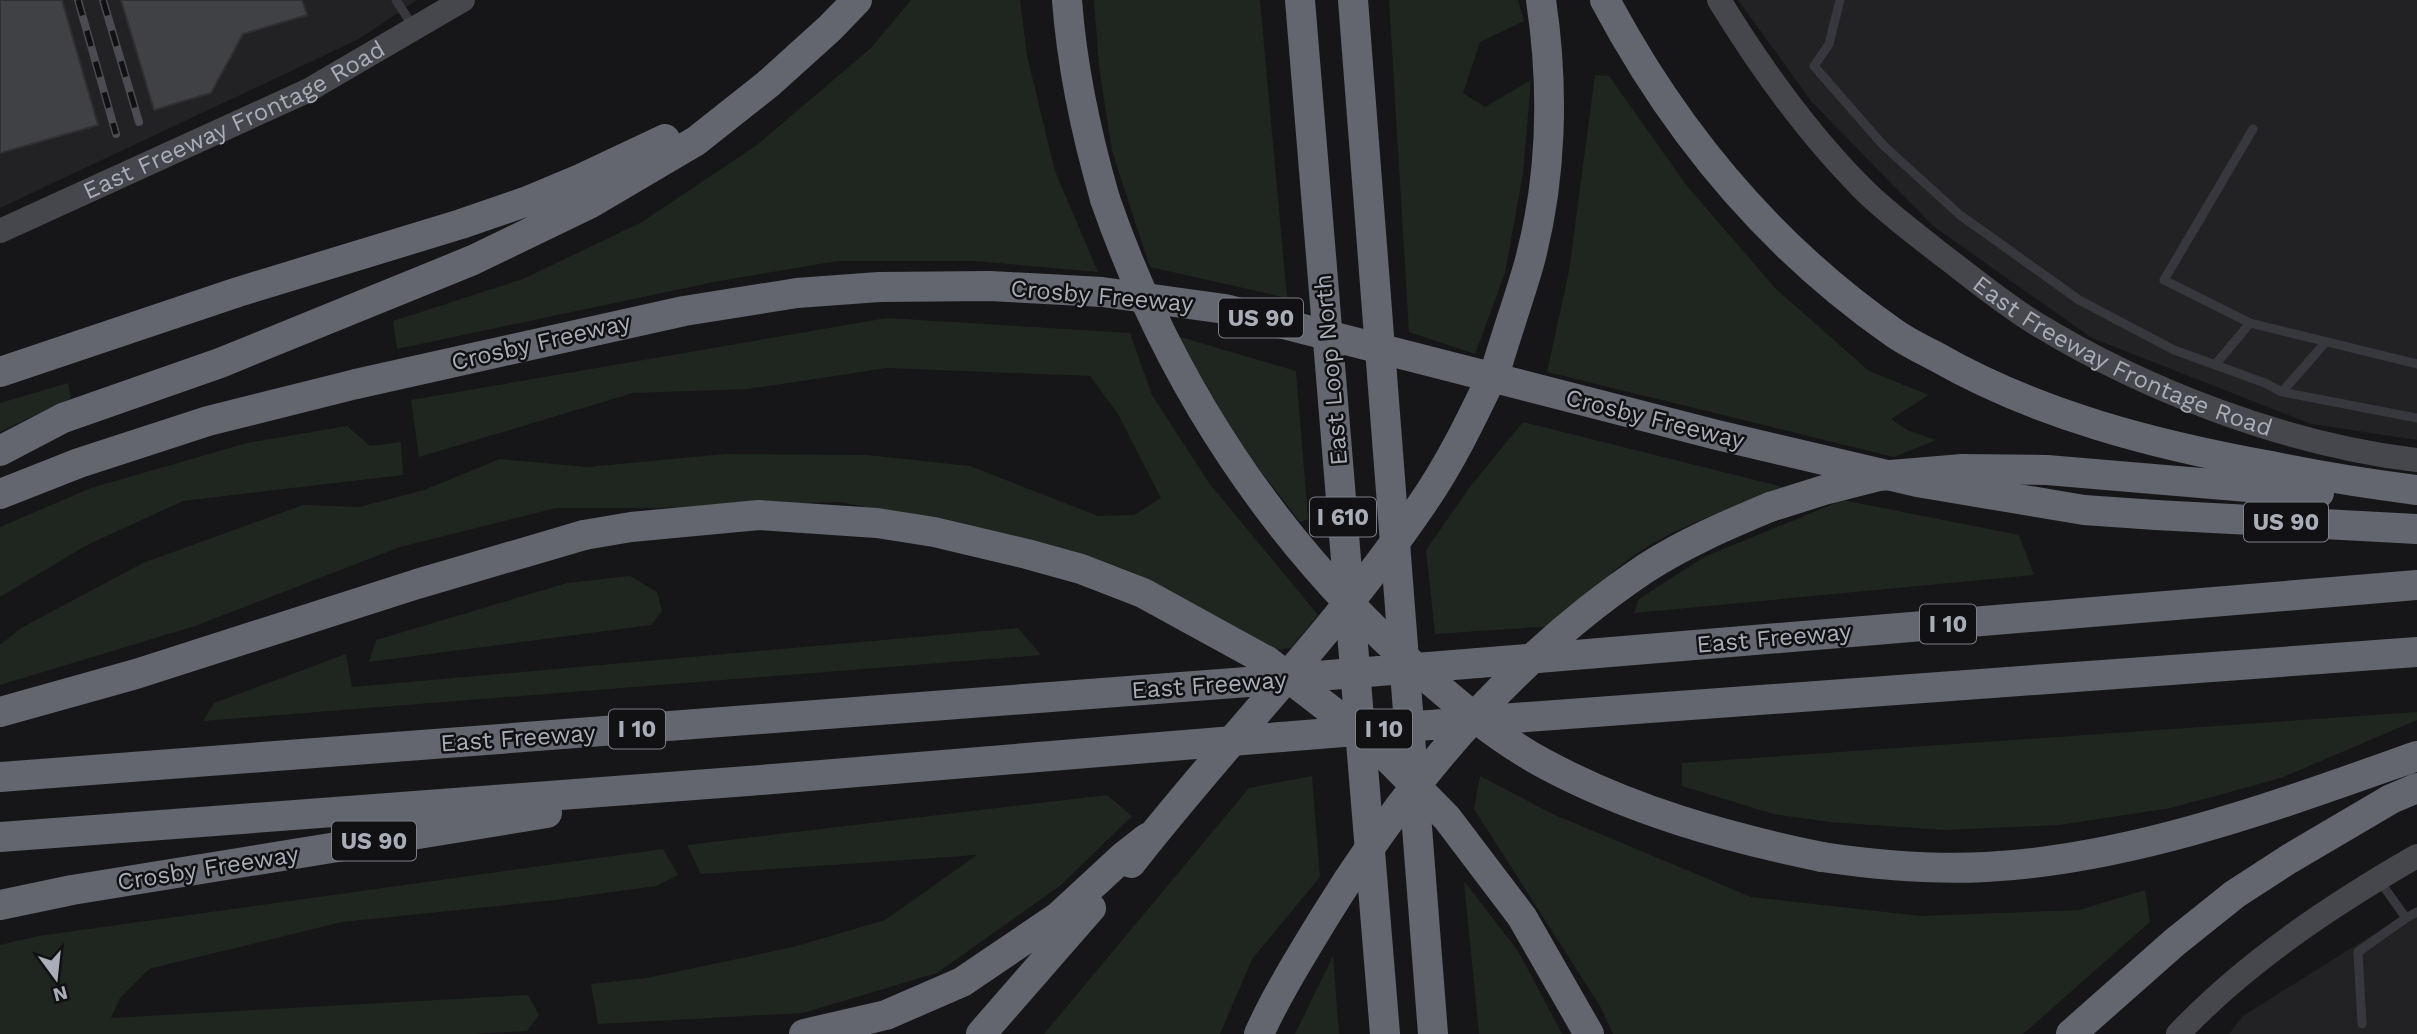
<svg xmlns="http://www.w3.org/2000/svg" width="2417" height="1034" font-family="'Work Sans',sans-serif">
<rect width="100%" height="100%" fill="#161618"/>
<path fill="#222225" d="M 0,0 L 417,0 L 359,39 L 0,208 Z
M 1738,0 L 2417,0 L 2417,440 L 2311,424 L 2092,338 L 1933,226 L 1811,101 Z
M 2417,907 L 2417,1034 L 2229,1034 L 2243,1016 Z"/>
<path fill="#1e261f" d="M 911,0 L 1020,0 L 1027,56 L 1055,171 L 1098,272 L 975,261 L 837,261 L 714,282 L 397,349 L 393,321 L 523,279 L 642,222 L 757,145 L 871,48 Z
M 1094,0 L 1260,0 L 1287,298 L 1150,267 L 1112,151 L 1099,67 Z
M 1389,0 L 1518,0 L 1524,21 L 1480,42 L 1463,93 L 1485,107 L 1531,80 L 1523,173 L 1505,273 L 1475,354 L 1409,332 Z
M 1595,75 L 1609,76 L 1687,186 L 1776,289 L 1869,371 L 1929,395 L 1891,419 L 1907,430 L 1936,440 L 1894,457 L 1547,372 L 1569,271 Z
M 887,318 L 1130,333 L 1152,395 L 1209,483 L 1318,615 L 1291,648 L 1273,651 L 1121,568 L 990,531 L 840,502 L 656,508 L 556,508 L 400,547 L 195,626 L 0,685 L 0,645 L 21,628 L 143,563 L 303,505 L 359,507 L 424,490 L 500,459 L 587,467 L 725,454 L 867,455 L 970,466 L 1098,516 L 1134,515 L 1161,498 L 1118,414 L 1090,376 L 887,368 L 748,389 L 633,393 L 419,457 L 411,400 Z
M 1177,336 L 1296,371 L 1308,519 L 1300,522 L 1214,410 Z
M 68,383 L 71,398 L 0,432 L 0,403 Z
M 1523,422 L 1791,489 C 1743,504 1694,519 1650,545 C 1615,566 1584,597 1555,626 L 1435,634 L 1426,550 L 1470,487 Z
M 347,426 L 370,446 L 401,442 L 403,475 L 183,501 L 87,545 L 0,597 L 0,527 L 91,488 L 247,443 Z
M 1843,500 L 2019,535 L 2034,575 L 1634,613 L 1639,599 L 1704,557 Z
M 630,576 L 657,592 L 662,611 L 651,625 L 369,662 L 376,640 L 567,583 Z
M 1018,628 L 1041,655 L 203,721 L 214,703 L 346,654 L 352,687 Z
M 2417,712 L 2417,720 L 2281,778 L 2171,808 L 2059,825 L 1944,830 L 1830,822 L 1773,814 L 1682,786 L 1682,763 Z
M 1312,776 L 1320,877 L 1252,959 L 1220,1034 L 1044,1034 L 1249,788 Z
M 1480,776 L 1555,815 L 1751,897 L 1921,916 L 2079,910 L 2145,890 L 2150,922 L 2023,1034 L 1613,1034 L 1600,1006 L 1474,809 Z
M 1107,795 L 1132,816 L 1061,885 L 937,973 L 803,1013 L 598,1024 L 591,984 L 647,978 L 793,947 L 885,920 L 977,855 L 701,874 L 687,845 Z
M 663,849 L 678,875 L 656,886 L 555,900 L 342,922 L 149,969 L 120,998 L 111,1018 L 528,995 L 539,1015 L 527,1031 L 474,1034 L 0,1034 L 0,945 L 38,936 Z
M 1464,881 L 1518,951 L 1562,1034 L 1479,1034 Z
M 1333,956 L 1339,1034 L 1295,1034 Z"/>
<path fill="#404145" stroke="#303034" stroke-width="2" d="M 0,0 L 62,0 L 98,125 L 0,153 Z
M 121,0 L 302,0 L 307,15 L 243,34 L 211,93 L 154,110 Z"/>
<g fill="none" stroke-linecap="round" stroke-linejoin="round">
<path stroke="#37383d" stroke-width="9" d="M 396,0 L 414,28
M 1840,0 L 1829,44 L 1814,66 L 1883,145 L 1960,215 L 2079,300 L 2174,350 L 2265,383 L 2282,392 L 2417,418
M 2253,129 L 2164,280 L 2250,323 L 2417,364
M 2215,365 L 2250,323
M 2282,392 L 2325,343
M 2379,880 L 2406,918 L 2417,912
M 2362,1024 L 2358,952 L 2406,918"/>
<g stroke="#45474d" stroke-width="24">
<path id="s1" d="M 1719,0 C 1760,67 1805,130 1860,186 C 1883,210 1911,230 1937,251 C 1969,275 2001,302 2035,323 C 2146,391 2288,445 2417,460"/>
<path id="s2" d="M 0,231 L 307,91 L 463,0"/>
<path d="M 2178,1034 C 2246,962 2332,905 2417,856"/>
</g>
<path stroke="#63666e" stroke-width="30" d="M 1067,0 C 1072,68 1086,133 1105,199
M 1300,0 L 1385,1034
M 1353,0 L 1433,1034
M 1605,0 C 1675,132 1771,247 1894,333 C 1907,342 1921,349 1935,356 C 2038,415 2155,445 2271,466 C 2319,476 2368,484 2417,490
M 1497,366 C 1507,332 1519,299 1529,264 C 1552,179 1554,87 1541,0
M 0,372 L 238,292 L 461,224 L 525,202 L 580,179 L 665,139
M 0,451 L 63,418 L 220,363 L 473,260 L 589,204 L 696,141 L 768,84 L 830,28 L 857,0
M 0,494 L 79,463 L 208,421 L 356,384
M 1770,507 L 1824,490 L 1879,476 L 1962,469 L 2047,470 L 2319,493
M 2156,515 L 2417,529
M 1478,663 L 2417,585
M 0,712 L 136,674 L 417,584 L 584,535
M 1487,720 L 2417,652
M 0,777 L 1274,680
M 0,837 L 748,781 L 1281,737
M 1822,857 C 1876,865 1931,870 1986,867 C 2134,859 2278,805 2417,756
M 0,905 L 72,890 L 547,813
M 804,1034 L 886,1015 L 962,982 L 1058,917 L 1124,856 L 1147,838
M 981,1034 L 1091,908
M 2071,1034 L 2175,942 L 2235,894 L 2289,859 L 2391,799 L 2417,788"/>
<g stroke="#4a4c52" stroke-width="8">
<path id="rail" d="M 78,0 L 116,134
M 103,0 L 139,122"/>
</g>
<use href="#rail" stroke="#111113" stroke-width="5" stroke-dasharray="16" stroke-linecap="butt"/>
<path stroke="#63666e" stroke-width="30" d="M 1105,199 C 1169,384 1276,546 1424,675 C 1461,707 1499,739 1543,763 C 1630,810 1725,837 1822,857
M 356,384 L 684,311 L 797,293 L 879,287 L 990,286 L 1102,292 L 1225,309 L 1717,435 L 1917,482 L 2084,510 L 2156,515
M 584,535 L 631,527 L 759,515 L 877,523 L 934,532 L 1027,554 L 1081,569 L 1143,593 L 1267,661 L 1372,742 L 1447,818 L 1522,917 L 1589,1034
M 1280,679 L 1478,663
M 1281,737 L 1480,721
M 1131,863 C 1225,742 1334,633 1420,507 C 1451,463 1474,414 1497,366
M 1259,1034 C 1277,994 1301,956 1324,918 C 1407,783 1513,657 1646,568 C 1685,543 1727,525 1770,507"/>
</g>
<g text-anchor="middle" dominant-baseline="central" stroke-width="5" stroke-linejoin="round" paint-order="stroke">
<g fill="#111113" stroke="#7b7e86" stroke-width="2">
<rect x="1219" y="298.5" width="84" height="39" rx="5"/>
<rect x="1310" y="497.5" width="66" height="39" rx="5"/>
<rect x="2244" y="502.5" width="84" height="39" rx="5"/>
<rect x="1920" y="604.5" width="56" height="39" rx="5"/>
<rect x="609" y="709.5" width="56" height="39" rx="5"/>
<rect x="1356" y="709.5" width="56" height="39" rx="5"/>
<rect x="332" y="821.5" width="84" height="39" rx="5"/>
</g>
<g font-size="23" font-weight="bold" fill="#a8adb8">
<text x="1261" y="318">US 90</text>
<text x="1343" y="517">I 610</text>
<text x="2286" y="522">US 90</text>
<text x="1948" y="624">I 10</text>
<text x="637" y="729">I 10</text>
<text x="1384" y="729">I 10</text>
<text x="374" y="841">US 90</text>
</g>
<g font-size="24" fill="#a8adb8" stroke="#111113">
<text stroke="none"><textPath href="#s2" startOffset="259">East Freeway Frontage Road</textPath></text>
<text transform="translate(1102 296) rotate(5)">Crosby Freeway</text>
<text transform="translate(541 342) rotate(-13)">Crosby Freeway</text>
<text stroke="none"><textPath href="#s1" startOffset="550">East Freeway Frontage Road</textPath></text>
<text transform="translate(1331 370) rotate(-95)">East Loop North</text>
<text transform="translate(1655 419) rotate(14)">Crosby Freeway</text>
<text transform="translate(1774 638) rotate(-5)">East Freeway</text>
<text transform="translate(1209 685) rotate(-4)">East Freeway</text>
<text transform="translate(518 738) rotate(-4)">East Freeway</text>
<text transform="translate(208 868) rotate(-9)">Crosby Freeway</text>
</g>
</g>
<g transform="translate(56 978) rotate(165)" stroke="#111113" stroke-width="5" paint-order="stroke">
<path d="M0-5L12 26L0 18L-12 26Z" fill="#a8adb8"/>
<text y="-10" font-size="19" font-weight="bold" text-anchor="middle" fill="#a8adb8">N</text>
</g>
</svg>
